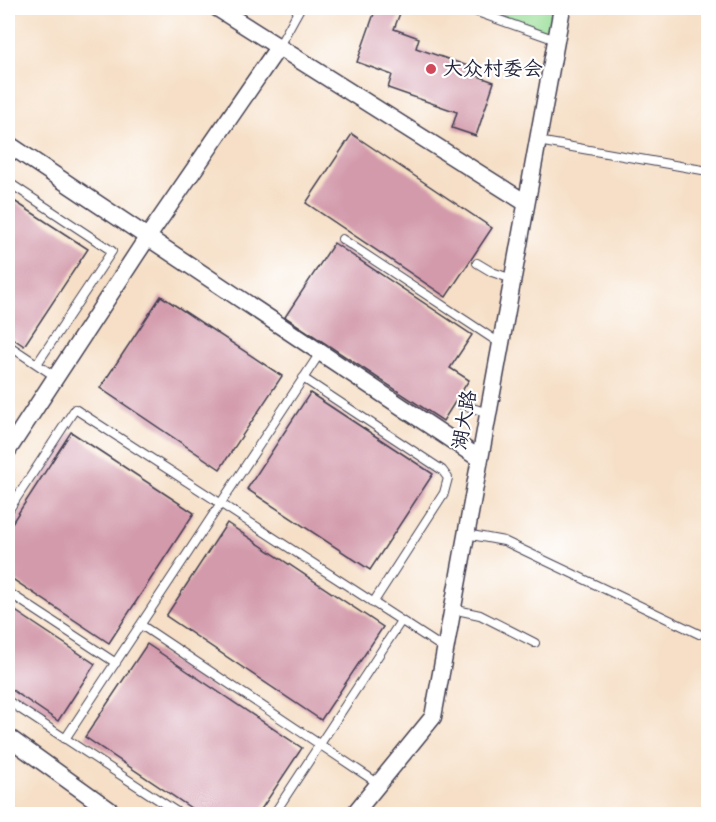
<svg xmlns="http://www.w3.org/2000/svg" width="716" height="822" font-family="Mynerve,'LXGW WenKai TC',sans-serif">
<rect width="100%" height="100%" fill="#fff"/>
<filter id="ink" filterUnits="userSpaceOnUse"><feTurbulence type="fractalNoise" baseFrequency=".0167" numOctaves="2"/><feDisplacementMap in="SourceGraphic" scale="12" xChannelSelector="R" yChannelSelector="G"/><feConvolveMatrix kernelMatrix="1 2 1 2 8 2 1 2 1" color-interpolation-filters="sRGB"/></filter>
<filter id="wash" filterUnits="userSpaceOnUse"><feTurbulence type="fractalNoise" baseFrequency=".008" numOctaves="4" result="noise"/><feDisplacementMap in="SourceGraphic" scale="24" xChannelSelector="R" yChannelSelector="G"/><feGaussianBlur stdDeviation="1.35" result="paint"/><feColorMatrix in="noise" values="0 0 0 0 0 0 0 0 0 0 0 0 0 0 0 0 0 1.4 0 .05"/><feComposite in="paint" operator="in"/></filter>
<g filter="url(#wash)">
<rect width="100%" height="100%" fill="#f6dfc6"/>
<path fill="#99de97" stroke="#5e8069" stroke-width="1.5" d="M 481,8 L 555,8 L 550,33 Z"/>
<g id="blocks">
<path fill="#d39aab" d="M 376,8 L 402,8 L 394,29 L 419,38 L 416,48 L 471,67 L 472,74 L 494,82 L 476,136 L 452,128 L 457,112 L 388,88 L 392,75 L 357,62 Z
M 352,134 L 492,228 L 446,297 L 306,203 Z
M 8,197 L 88,249 L 24,346 L 8,335 Z
M 334,243 L 472,335 L 450,368 L 469,380 L 443,421 L 285,317 Z
M 161,296 L 282,376 L 220,469 L 100,388 Z
M 310,393 L 433,474 L 370,570 L 247,489 Z
M 71,432 L 194,513 L 109,643 L 8,576 L 8,529 Z
M 227,523 L 383,627 L 321,720 L 166,616 Z
M 8,606 L 95,664 L 58,721 L 8,687 Z
M 147,644 L 302,748 L 258,814 L 200,814 L 85,737 Z"/>
</g>
</g>
<g filter="url(#ink)">
<use href="#blocks" fill-opacity="0" stroke="#423e50" stroke-width="1.5"/>
<g fill="none" stroke-linecap="round" stroke-linejoin="round">
<g stroke="#423e50" stroke-width="10">
<path id="service" d="M 466,8 L 556,40
M 279,46 L 300,8
M 538,141 L 708,171
M 8,182 L 112,251 L 37,364
M 342,239 L 501,344
M 477,263 L 492,272 L 512,279
M 8,345 L 56,377
M 303,378 L 442,470 L 448,478 L 444,493 L 373,603
M 460,404 L 488,413
M 8,511 L 75,409 L 445,649
M 466,534 L 504,541 L 699,634
M 8,592 L 116,663
M 452,609 L 480,615 L 535,643
M 141,625 L 379,784
M 8,701 L 180,814
M 65,739 L 320,353
M 274,814 L 401,621"/>
</g>
<g stroke="#423e50" stroke-width="19">
<path id="minor" d="M 217,8 L 526,203
M 8,144 L 480,459
M 8,450 L 147,238 L 279,46
M 8,737 L 115,814
M 354,814 L 433,717 L 562,8"/>
</g>
<use href="#service" stroke="#fff" stroke-width="8"/>
<use href="#minor" stroke="#fff" stroke-width="16"/>
</g>
</g>
<circle fill="#d1495b" stroke="#fff" stroke-width="2" cx="431" cy="69" r="6"/>
<g text-anchor="middle" dominant-baseline="central" stroke-width="4.5" stroke-linejoin="round" paint-order="stroke">
<g font-size="20" fill="#22223b" stroke="#fff" text-anchor="start">
<text x="443" y="69">大众村委会</text>
</g>
<g font-size="20" fill="#22223b" stroke="#fff">
<text transform="translate(465 420) rotate(-80)">湖大路</text>
</g>
</g>
<rect width="716" height="822" fill="none" stroke="#fff" stroke-width="30"/>
</svg>
